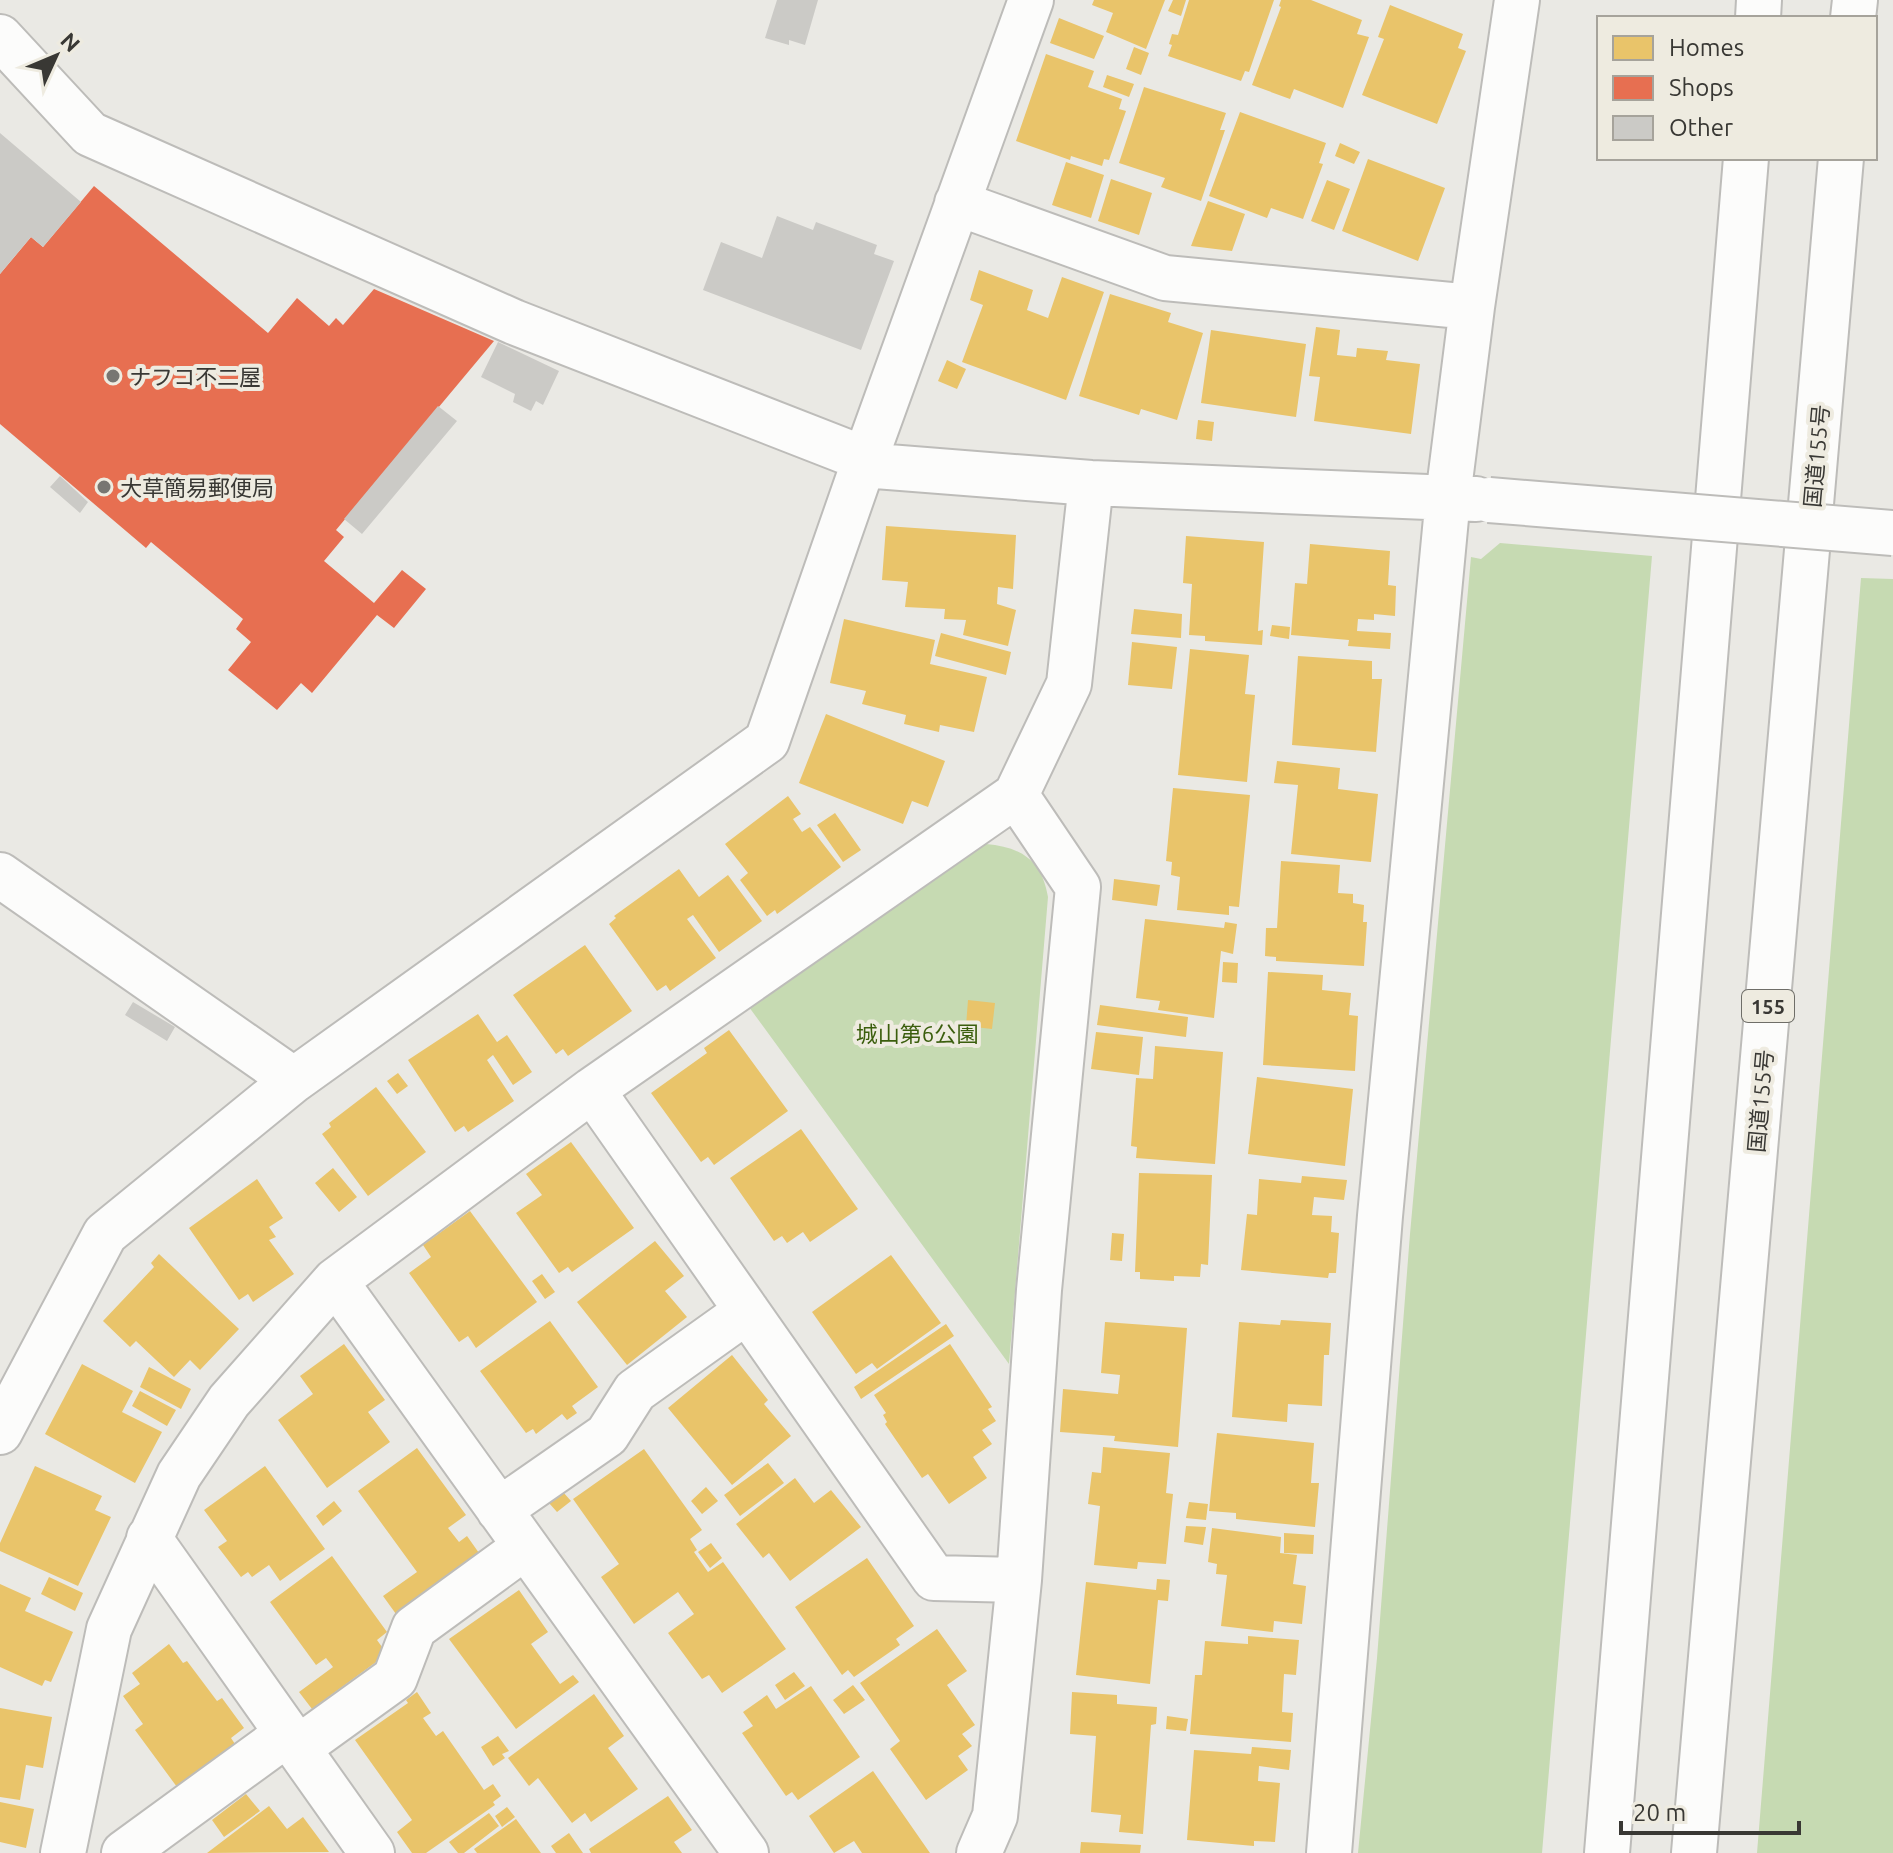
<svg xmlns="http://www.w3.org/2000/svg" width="1893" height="1853" font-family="Ubuntu,'Noto Sans JP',sans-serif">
<rect width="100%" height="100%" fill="#eae9e4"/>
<path fill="#c6dab2" d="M 1500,543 L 1652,556 L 1542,1853 L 1358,1853 L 1377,1658 L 1410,1234 L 1471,557 L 1481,559 Z
M 1861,578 L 1893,579 L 1893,1853 L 1757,1853 Z
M 986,844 C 1021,847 1042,860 1048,897 L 1009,1364 L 749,1007 L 971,849 Z"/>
<path fill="#e9c46a" d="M 1094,0 L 1165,0 L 1146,49 L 1106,32 L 1113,13 L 1092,5 Z
M 1173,0 L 1186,0 L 1181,16 L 1168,11 Z
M 1189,0 L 1274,0 L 1249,72 L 1245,71 L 1241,81 L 1168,56 L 1172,45 L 1169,44 L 1172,34 L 1178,35 Z
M 1281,0 L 1311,0 L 1362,20 L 1357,34 L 1369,37 L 1343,108 L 1294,89 L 1290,99 L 1252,85 L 1281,7 L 1279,6 Z
M 1390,5 L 1463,34 L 1458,48 L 1466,51 L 1437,124 L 1362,95 L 1384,39 L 1378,37 Z
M 1059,18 L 1104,36 L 1094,59 L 1050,43 Z
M 1134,47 L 1149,53 L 1141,75 L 1126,69 Z
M 1046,54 L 1094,71 L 1088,87 L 1122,99 L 1119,109 L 1126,111 L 1109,160 L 1104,159 L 1102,166 L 1071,156 L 1070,160 L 1016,141 Z
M 1107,75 L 1134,84 L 1129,97 L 1103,87 Z
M 1144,87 L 1226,113 L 1220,130 L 1225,130 L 1201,201 L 1161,187 L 1165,178 L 1119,163 Z
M 1240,112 L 1326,143 L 1319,163 L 1323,164 L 1303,219 L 1271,208 L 1267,218 L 1209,196 Z
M 1340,143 L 1360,152 L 1354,164 L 1335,156 Z
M 1368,159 L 1445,188 L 1418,261 L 1342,231 Z
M 1066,162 L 1104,175 L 1091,218 L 1052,205 Z
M 1111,179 L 1152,193 L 1139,235 L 1098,221 Z
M 1327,180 L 1350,189 L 1334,230 L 1311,221 Z
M 1208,201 L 1245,214 L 1232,251 L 1191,246 Z
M 979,270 L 1033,290 L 1027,310 L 1048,318 L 1062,277 L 1104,292 L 1066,400 L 962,362 L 983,305 L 970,300 Z
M 1110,294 L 1171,313 L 1168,322 L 1203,333 L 1177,420 L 1141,409 L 1139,415 L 1079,396 Z
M 1316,327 L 1340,330 L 1337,355 L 1356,357 L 1357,348 L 1388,351 L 1386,360 L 1420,364 L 1411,434 L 1314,421 L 1320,377 L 1309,376 Z
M 1211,330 L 1306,344 L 1296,417 L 1201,403 Z
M 947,360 L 966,369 L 957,389 L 938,381 Z
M 1198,420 L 1214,422 L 1212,441 L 1196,439 Z
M 886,526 L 1016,535 L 1013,589 L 998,587 L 997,604 L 1016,610 L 1008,646 L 963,635 L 966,620 L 944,619 L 945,609 L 905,607 L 908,582 L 882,580 Z
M 1186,536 L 1264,542 L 1258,631 L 1263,630 L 1262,645 L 1205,641 L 1205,636 L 1189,635 L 1192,584 L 1183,583 Z
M 1310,544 L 1390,551 L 1388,585 L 1396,586 L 1395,616 L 1374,614 L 1374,620 L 1358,619 L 1357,631 L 1391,633 L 1390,649 L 1348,646 L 1349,640 L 1291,635 L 1295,583 L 1307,584 Z
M 1134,609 L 1182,614 L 1181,638 L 1131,634 Z
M 844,619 L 935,640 L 930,664 L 987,677 L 974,732 L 940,725 L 939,732 L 904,724 L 906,715 L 862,704 L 866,691 L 830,683 Z
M 1272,625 L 1290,627 L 1289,639 L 1270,636 Z
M 941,633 L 1011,652 L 1006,675 L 935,656 Z
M 1132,642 L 1177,647 L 1172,689 L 1128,685 Z
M 1190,649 L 1249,655 L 1245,694 L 1255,695 L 1247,782 L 1178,775 Z
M 1298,656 L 1372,661 L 1372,679 L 1382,679 L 1376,752 L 1292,745 Z
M 826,714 L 945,761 L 928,807 L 912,801 L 903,824 L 799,783 Z
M 1277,761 L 1340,768 L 1338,789 L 1378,794 L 1371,862 L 1291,854 L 1298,785 L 1274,783 Z
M 1173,788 L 1250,795 L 1239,907 L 1229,906 L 1229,915 L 1177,910 L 1180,877 L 1171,875 L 1172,862 L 1166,861 Z
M 788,796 L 801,814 L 793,819 L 802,832 L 810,827 L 841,867 L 777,914 L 775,910 L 767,916 L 740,880 L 748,873 L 725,844 Z
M 835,813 L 861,850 L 843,862 L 817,825 Z
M 1281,861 L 1340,865 L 1338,893 L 1353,894 L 1353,903 L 1364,905 L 1363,922 L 1367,922 L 1364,966 L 1276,961 L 1276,957 L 1265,956 L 1266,928 L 1277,928 Z
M 679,869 L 699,897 L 728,875 L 762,921 L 719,952 L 693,915 L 687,919 L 716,958 L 670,991 L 666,985 L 657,991 L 609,924 L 616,918 L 614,916 Z
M 1114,879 L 1160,885 L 1157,906 L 1112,900 Z
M 1145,919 L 1224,928 L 1225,922 L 1237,924 L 1233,954 L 1221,951 L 1214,1018 L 1158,1010 L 1160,1001 L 1136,998 Z
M 585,945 L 632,1011 L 568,1056 L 563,1049 L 556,1054 L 513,995 Z
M 1223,962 L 1238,963 L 1237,983 L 1222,982 Z
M 1268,972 L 1323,975 L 1322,990 L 1351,993 L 1349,1015 L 1358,1016 L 1355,1071 L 1263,1065 Z
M 968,1000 L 995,1003 L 992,1029 L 966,1026 Z
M 1100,1005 L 1188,1017 L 1186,1037 L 1097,1025 Z
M 478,1014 L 497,1042 L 507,1035 L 532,1072 L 513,1085 L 493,1055 L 487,1060 L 514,1101 L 468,1132 L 464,1126 L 455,1132 L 408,1060 Z
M 729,1030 L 788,1111 L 714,1165 L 708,1157 L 701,1162 L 651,1093 L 707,1053 L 704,1048 Z
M 1096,1032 L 1143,1037 L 1139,1075 L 1091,1069 Z
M 1155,1046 L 1223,1052 L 1215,1164 L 1136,1158 L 1137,1147 L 1131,1146 L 1136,1078 L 1153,1079 Z
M 398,1073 L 408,1086 L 397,1094 L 387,1081 Z
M 1257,1077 L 1353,1089 L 1345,1166 L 1248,1154 Z
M 376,1087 L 426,1152 L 368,1196 L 322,1134 L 331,1127 L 329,1123 Z
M 801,1129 L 858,1209 L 810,1242 L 803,1232 L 787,1243 L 782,1236 L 774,1241 L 730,1178 Z
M 571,1142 L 634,1228 L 572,1272 L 568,1267 L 559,1273 L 516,1213 L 542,1195 L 526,1174 Z
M 333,1168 L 357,1197 L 339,1212 L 315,1183 Z
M 1139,1173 L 1212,1175 L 1208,1265 L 1201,1264 L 1200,1277 L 1174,1276 L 1174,1281 L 1140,1279 L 1140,1272 L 1135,1272 Z
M 1302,1176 L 1347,1180 L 1344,1200 L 1314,1197 L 1312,1215 L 1332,1216 L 1331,1232 L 1339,1233 L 1336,1273 L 1329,1273 L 1328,1278 L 1241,1270 L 1247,1214 L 1257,1215 L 1259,1179 L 1301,1183 Z
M 257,1179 L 283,1218 L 269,1227 L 276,1237 L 269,1240 L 294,1274 L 253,1302 L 248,1294 L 239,1300 L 189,1228 Z
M 470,1211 L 537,1302 L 476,1348 L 468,1336 L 459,1342 L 409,1273 L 431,1257 L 423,1245 Z
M 1112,1233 L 1124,1234 L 1122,1261 L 1110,1260 Z
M 655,1241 L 684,1276 L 665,1291 L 687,1317 L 627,1365 L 577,1302 Z
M 159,1254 L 239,1329 L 200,1370 L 190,1360 L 174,1377 L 136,1341 L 130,1347 L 103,1321 L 154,1267 L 151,1263 Z
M 891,1255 L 941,1323 L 877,1369 L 872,1363 L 856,1374 L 812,1312 Z
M 542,1274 L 555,1292 L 545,1299 L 532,1281 Z
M 1281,1320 L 1331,1323 L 1329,1355 L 1324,1355 L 1322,1406 L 1288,1404 L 1287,1422 L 1232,1417 L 1239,1322 L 1280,1325 Z
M 550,1321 L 598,1387 L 572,1406 L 577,1413 L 567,1420 L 562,1414 L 536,1434 L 533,1429 L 526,1433 L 480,1371 Z
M 1105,1322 L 1187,1328 L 1178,1447 L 1114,1441 L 1115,1436 L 1060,1432 L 1063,1389 L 1118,1394 L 1120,1375 L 1101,1373 Z
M 946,1324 L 954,1336 L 861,1399 L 854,1387 Z
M 344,1344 L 385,1400 L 368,1412 L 390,1442 L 327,1488 L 278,1420 L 313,1394 L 300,1376 Z
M 950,1344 L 992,1407 L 988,1409 L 996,1421 L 982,1430 L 992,1444 L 973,1457 L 987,1478 L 949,1504 L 928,1474 L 922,1478 L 885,1424 L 887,1422 L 883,1415 L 886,1413 L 874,1395 Z
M 732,1355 L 768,1400 L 764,1404 L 791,1436 L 732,1485 L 668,1408 Z
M 82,1364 L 133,1391 L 122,1412 L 162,1432 L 135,1483 L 45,1434 Z
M 149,1367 L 191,1389 L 181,1409 L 140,1387 Z
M 140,1391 L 176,1410 L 167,1426 L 132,1406 Z
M 1217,1433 L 1314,1443 L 1311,1483 L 1319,1483 L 1315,1527 L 1236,1519 L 1236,1513 L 1209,1511 Z
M 1103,1447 L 1170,1453 L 1166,1493 L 1173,1494 L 1166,1564 L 1138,1562 L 1137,1569 L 1094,1565 L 1100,1506 L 1088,1504 L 1092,1472 L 1101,1473 Z
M 417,1448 L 466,1515 L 448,1528 L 459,1542 L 467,1536 L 479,1553 L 396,1614 L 383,1596 L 417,1572 L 358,1491 Z
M 644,1449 L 702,1530 L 690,1539 L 697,1550 L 694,1552 L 708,1572 L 723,1562 L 786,1649 L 722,1693 L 709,1675 L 702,1679 L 668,1633 L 694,1614 L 678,1592 L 634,1624 L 601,1577 L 619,1564 L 573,1499 Z
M 768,1463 L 784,1483 L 740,1516 L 724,1495 Z
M 35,1466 L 102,1496 L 95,1510 L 111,1517 L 78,1586 L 0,1551 L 0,1543 Z
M 265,1466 L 325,1549 L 280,1581 L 269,1565 L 252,1577 L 248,1572 L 241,1577 L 218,1547 L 227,1541 L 204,1510 Z
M 795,1478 L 814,1503 L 831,1490 L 861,1527 L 790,1581 L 769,1553 L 763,1558 L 736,1524 Z
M 706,1487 L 718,1501 L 702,1514 L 691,1501 Z
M 563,1492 L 571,1501 L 557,1512 L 549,1503 Z
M 334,1501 L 342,1511 L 323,1526 L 316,1516 Z
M 1189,1502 L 1208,1504 L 1206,1520 L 1186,1518 Z
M 1186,1526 L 1206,1527 L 1203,1545 L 1184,1542 Z
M 1212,1528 L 1281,1537 L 1280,1553 L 1297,1555 L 1293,1584 L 1306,1586 L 1302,1624 L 1274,1621 L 1273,1632 L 1221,1626 L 1227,1575 L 1216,1574 L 1217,1564 L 1208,1562 Z
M 1284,1533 L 1314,1535 L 1313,1554 L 1284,1553 Z
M 711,1543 L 722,1558 L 710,1568 L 698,1552 Z
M 332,1556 L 387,1632 L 377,1640 L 387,1654 L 312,1709 L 299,1692 L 333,1667 L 326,1658 L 316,1665 L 270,1602 Z
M 867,1558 L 914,1626 L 896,1639 L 900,1645 L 854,1677 L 848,1670 L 842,1675 L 795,1607 Z
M 49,1577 L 83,1593 L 75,1611 L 41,1594 Z
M 1157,1579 L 1170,1580 L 1168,1601 L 1158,1600 L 1150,1684 L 1076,1675 L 1086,1582 L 1156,1590 Z
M 0,1584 L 31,1598 L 25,1611 L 73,1632 L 51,1682 L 45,1680 L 42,1686 L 0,1667 Z
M 519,1590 L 548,1632 L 531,1644 L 560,1684 L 573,1675 L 579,1682 L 516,1729 L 449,1639 Z
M 937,1629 L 967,1671 L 947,1685 L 975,1725 L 962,1734 L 972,1746 L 958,1756 L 968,1770 L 926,1800 L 890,1749 L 900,1741 L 860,1683 Z
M 1248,1636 L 1299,1640 L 1296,1675 L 1284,1674 L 1282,1712 L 1293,1713 L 1291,1742 L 1190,1734 L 1195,1675 L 1202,1675 L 1205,1641 L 1248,1644 Z
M 169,1644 L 183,1663 L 187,1661 L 217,1701 L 222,1698 L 244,1728 L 231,1738 L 235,1744 L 177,1787 L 135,1730 L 143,1724 L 123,1696 L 140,1684 L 132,1673 Z
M 794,1672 L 805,1686 L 785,1700 L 775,1685 Z
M 853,1685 L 865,1700 L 844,1714 L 833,1700 Z
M 811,1686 L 860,1757 L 798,1800 L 792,1792 L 786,1796 L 742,1733 L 753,1726 L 743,1712 L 767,1695 L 776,1709 Z
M 417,1692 L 431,1713 L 423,1718 L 436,1736 L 443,1731 L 484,1790 L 493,1784 L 501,1796 L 493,1802 L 495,1805 L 426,1853 L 412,1853 L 397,1832 L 412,1820 L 355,1740 L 408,1703 L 406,1700 Z
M 1072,1692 L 1117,1695 L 1117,1704 L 1157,1707 L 1156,1724 L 1151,1725 L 1143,1834 L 1119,1832 L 1121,1815 L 1091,1812 L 1096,1736 L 1070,1734 Z
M 594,1694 L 624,1736 L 608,1748 L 638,1789 L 591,1822 L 585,1813 L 572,1823 L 538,1778 L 529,1786 L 508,1758 Z
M 0,1708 L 52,1717 L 43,1768 L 26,1765 L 20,1800 L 0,1797 Z
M 1167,1716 L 1188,1719 L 1186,1731 L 1166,1729 Z
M 498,1736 L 509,1751 L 502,1754 L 505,1758 L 493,1766 L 481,1747 Z
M 1252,1747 L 1291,1750 L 1289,1770 L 1259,1766 L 1258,1781 L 1280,1783 L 1275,1842 L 1254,1841 L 1254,1846 L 1187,1840 L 1194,1750 L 1251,1754 Z
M 873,1771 L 930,1853 L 862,1853 L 854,1841 L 834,1853 L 809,1816 Z
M 246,1794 L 260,1811 L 224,1837 L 212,1820 Z
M 668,1796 L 692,1830 L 674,1842 L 682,1853 L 591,1853 L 589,1849 Z
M 0,1802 L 34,1809 L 26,1848 L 0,1842 Z
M 269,1806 L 287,1829 L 303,1817 L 329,1852 L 207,1853 Z
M 507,1807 L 515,1817 L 502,1827 L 495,1816 Z
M 489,1813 L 499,1826 L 464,1853 L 458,1853 L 449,1842 Z
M 516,1819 L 541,1853 L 477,1853 L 474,1849 Z
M 569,1833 L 583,1853 L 556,1853 L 551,1846 Z
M 1081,1842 L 1141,1845 L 1140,1853 L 1080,1853 Z"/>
<path fill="#e76f51" d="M 94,186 L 268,333 L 297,298 L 329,326 L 336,318 L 343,325 L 374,289 L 494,341 L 336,530 L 344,537 L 324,561 L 374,603 L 402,570 L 426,589 L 394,628 L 377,615 L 312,693 L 301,683 L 277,710 L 228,670 L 251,642 L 236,629 L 243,619 L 151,542 L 146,548 L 0,424 L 0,274 L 31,237 L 43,247 Z"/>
<path fill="#cbcac6" d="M 777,0 L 818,0 L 805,45 L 789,40 L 789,45 L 765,38 Z
M 0,133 L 81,202 L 43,247 L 31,237 L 0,274 Z
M 777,216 L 813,230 L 816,222 L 877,245 L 874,254 L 894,261 L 861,350 L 703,290 L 721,242 L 762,258 Z
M 498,342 L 559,371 L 543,405 L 536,401 L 531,411 L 513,402 L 515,394 L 481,377 Z
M 438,406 L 457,421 L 362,534 L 344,519 Z
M 60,476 L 88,502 L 80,513 L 50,487 Z
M 133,1002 L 175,1027 L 167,1041 L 125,1015 Z"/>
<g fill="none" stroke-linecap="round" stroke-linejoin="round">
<g stroke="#bdbcb9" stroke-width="48">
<path id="minor" d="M 0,37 L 90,134 L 514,322 L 865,459
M 957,203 L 1165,278 L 1472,307
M 863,465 L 1091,483 L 1476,499
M 0,875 L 294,1080
M 592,1090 L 934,1578 L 1019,1580
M 335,1281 L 746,1853
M 0,1432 L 105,1234 L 294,1080 L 767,741 L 863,465 L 1031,0
M 499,1510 L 607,1435 L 635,1391 L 747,1311
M 149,1538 L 372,1853
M 298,1748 L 395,1678 L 414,1628 L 525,1547
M 63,1853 L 109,1629 L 179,1475 L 229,1401 L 335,1281 L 592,1090 L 1016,795 L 1069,684 L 1091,483
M 124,1853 L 287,1734
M 979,1853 L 995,1816 L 1019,1580 L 1039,1290 L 1078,887 L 1016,795
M 1329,1853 L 1380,1216 L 1448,497 L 1472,307 L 1517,0"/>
</g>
<g stroke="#bdbcb9" stroke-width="48">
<path id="highway" d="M 1758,18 L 1759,0
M 1853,18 L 1855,0
M 1607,1853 L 1746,158
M 1694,1853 L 1841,158"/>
</g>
<use href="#minor" stroke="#fcfcfb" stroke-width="44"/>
<use href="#highway" stroke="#fcfcfb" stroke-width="44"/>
<g stroke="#bdbcb9" stroke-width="48" stroke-linecap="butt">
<path id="minor-bridge" d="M 1489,500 L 1893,533"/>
</g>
<use href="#minor-bridge" stroke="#fcfcfb" stroke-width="44"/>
</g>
<g fill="#777672" stroke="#eeebe0" stroke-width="3">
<circle cx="113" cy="376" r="8"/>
<circle cx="104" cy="487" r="8"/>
</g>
<g text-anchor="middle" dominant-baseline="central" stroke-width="8" stroke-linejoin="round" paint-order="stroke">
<rect fill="#eeebe0" stroke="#6f6e68" stroke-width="2" x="1742" y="990" width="52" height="32" rx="6"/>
<g font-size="20" font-weight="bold" fill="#393834">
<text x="1768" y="1006">155</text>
</g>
<g font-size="22" fill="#393834" stroke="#eeebe0" text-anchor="start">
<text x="129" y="376">ナフコ不二屋</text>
<text x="120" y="487">大草簡易郵便局</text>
</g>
<g font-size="22" fill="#393834" stroke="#eeebe0">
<text transform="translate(1816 456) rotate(-85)">国道155号</text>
<text transform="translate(1760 1101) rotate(-85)">国道155号</text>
</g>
<g font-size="22" fill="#3b5e0d" stroke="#eeebe0">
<text x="917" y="1033">城山第6公園</text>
</g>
</g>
<rect x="1597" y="16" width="280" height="144" fill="#eeebe0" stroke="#a6a39b" stroke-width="2"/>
<rect x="1613" y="36" width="40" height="24" fill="#e9c46a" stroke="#a6a39b" stroke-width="2"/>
<text x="1669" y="56" font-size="24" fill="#393834">Homes</text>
<rect x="1613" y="76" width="40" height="24" fill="#e76f51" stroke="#a6a39b" stroke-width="2"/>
<text x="1669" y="96" font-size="24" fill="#393834">Shops</text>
<rect x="1613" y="116" width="40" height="24" fill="#cbcac6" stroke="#a6a39b" stroke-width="2"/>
<text x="1669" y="136" font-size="24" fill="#393834">Other</text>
<g transform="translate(56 56) rotate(46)" stroke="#eeebe0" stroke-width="6" paint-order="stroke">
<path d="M0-6L14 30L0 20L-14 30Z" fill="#393834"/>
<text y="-12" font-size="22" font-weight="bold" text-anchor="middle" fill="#393834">N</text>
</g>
<path d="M1621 1821v12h178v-12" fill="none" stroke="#393834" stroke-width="4"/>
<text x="1633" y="1821" font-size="24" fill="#393834" stroke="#eeebe0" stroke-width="6" paint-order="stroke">20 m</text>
</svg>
